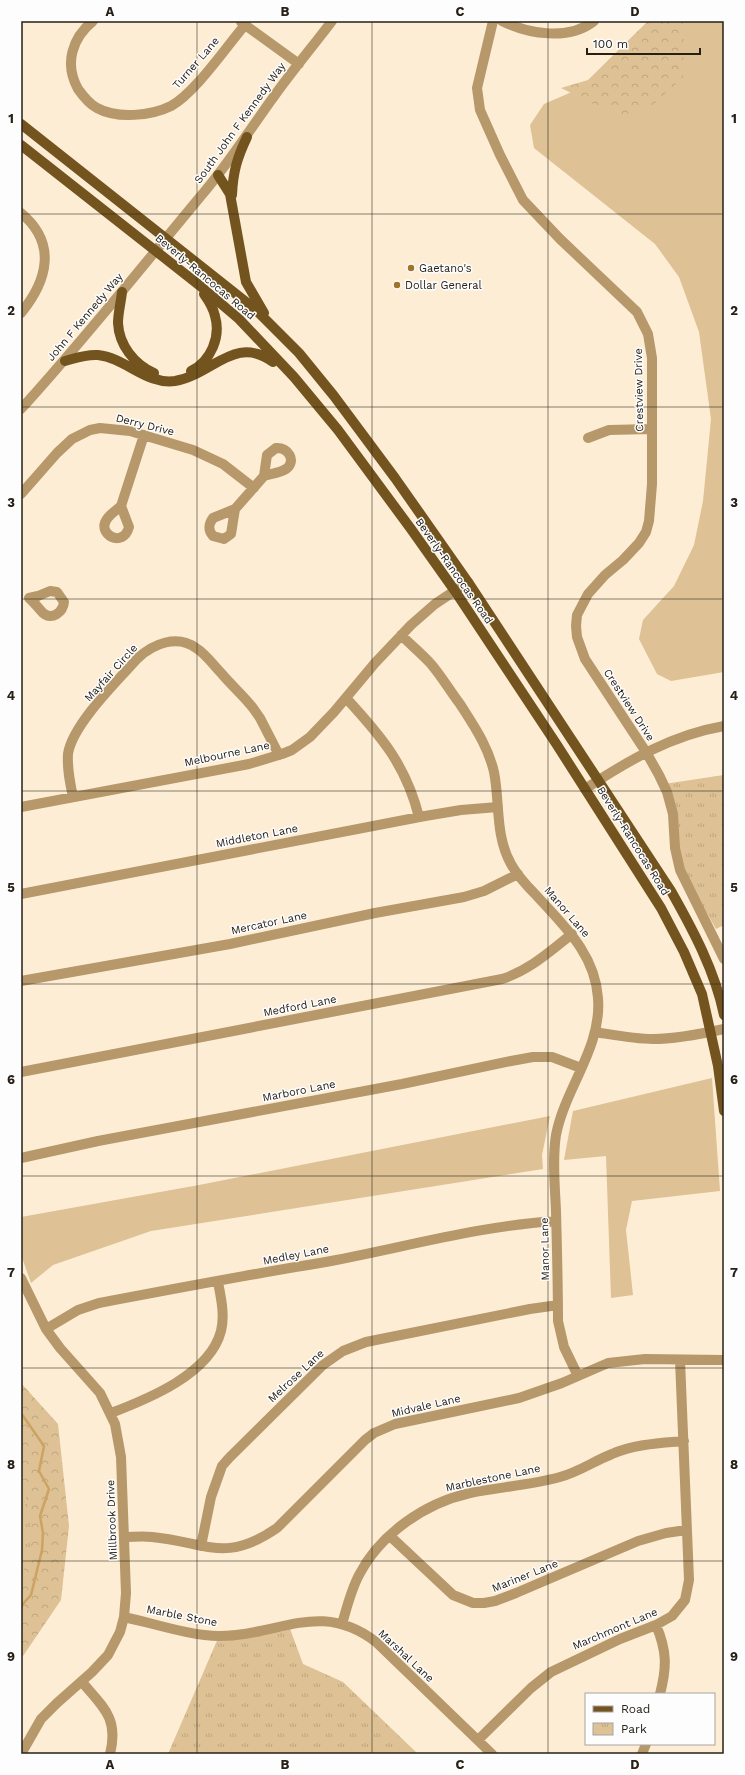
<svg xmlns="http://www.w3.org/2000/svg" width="745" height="1775" font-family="'Work Sans',sans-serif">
<defs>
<pattern id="forest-crowns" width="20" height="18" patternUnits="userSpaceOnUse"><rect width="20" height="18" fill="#dec194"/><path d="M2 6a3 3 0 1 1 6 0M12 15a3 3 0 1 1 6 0" fill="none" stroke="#bea67f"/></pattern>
<pattern id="park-tufts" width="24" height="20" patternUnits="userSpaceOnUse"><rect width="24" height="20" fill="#dec194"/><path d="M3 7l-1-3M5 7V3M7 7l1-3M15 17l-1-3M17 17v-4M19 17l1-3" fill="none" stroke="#bea67f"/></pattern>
</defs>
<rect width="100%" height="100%" fill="#fdedd5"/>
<path fill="#dec194" d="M 670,21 L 724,21 L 724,672 L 671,681 L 657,674 L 639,639 L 643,620 L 674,586 L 694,545 L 703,501 L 711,419 L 699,332 L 679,277 L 655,244 L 534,148 L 530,125 L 544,104 L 574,91 Z
M 712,1078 L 720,1191 L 632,1201 L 626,1230 L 633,1295 L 611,1298 L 606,1156 L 564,1160 L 573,1111 Z
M 550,1116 L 542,1155 L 543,1169 L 151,1231 L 53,1265 L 31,1283 L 21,1255 L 21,1217 L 199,1185 Z"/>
<path fill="url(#forest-crowns)" d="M 648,21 L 686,21 L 684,25 L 683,77 L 651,107 L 618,116 L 561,88 L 588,80 Z
M 21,1383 L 58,1424 L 69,1526 L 61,1600 L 21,1659 Z"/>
<path fill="url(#park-tufts)" d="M 724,775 L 724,925 L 716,929 L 679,865 L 664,784 Z
M 21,1466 L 33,1541 L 21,1578 Z
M 289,1626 L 303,1664 L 343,1682 L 418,1754 L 168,1754 L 219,1636 Z"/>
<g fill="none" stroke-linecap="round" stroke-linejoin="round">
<path stroke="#cda361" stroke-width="2.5" d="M 21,1413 L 44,1446 L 39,1471 L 49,1489 L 40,1516 L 43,1533 L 42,1550 L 31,1595 L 21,1606"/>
<path stroke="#b6986b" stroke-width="10" d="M 93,21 C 72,38 64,64 78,89 C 83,96 89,104 97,108 C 117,119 151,116 171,106 C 195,93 226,47 245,25
M 493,21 L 477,88 L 480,110 L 500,155 L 523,200 L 560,239 L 637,312 L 648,334 L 652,358 L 652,484 L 649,521 L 646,532 L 639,543 L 623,560 L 605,575 L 588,594 L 577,615 L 576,626 L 577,637 L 585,659 L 646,752 L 659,775 L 667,792 L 673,814 L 675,848 L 680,870 L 724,959
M 502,21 C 528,34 569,41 594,21
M 241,22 L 299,64
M 21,213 C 57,243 48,280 21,313
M 21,409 C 83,341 141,268 200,197 C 228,165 250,129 275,95 C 293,70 313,46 332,21
M 588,438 L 609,430 L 651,429
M 276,448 C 288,447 297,461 286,469 C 280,473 270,474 264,476 L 267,455 Z
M 21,494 L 57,453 L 72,439 L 90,430 L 100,428 L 130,431 L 193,450 L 223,464 L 254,488
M 121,506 L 129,527 C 123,549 96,534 107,519 C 110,514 117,510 121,506 Z
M 121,506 L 144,435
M 235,509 L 231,534 L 224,539 L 213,536 C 208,530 208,525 213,518 Z
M 235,509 L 264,476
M 50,591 L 57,592 L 64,602 C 63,612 52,621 43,613 C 38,608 34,602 29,598 L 38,596 Z
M 401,635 C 411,645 422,654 431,664 C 442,677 450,691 460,704 C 474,726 488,746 494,772 C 500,802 495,836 511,864 C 517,875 526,885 535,894 C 563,925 595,953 598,998 C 602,1048 565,1088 556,1135 C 552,1160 555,1186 556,1211 C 557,1248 558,1285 558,1321 L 564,1347 L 578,1376
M 346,698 C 381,736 406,765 419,817
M 585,789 C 629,760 672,735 724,726
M 73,797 C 70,783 67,769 68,754 C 72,725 118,680 138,658 C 153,644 177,634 196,648 C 206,654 214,666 222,674 C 232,686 244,696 253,708 L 260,718 L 279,755
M 21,807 L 249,764 L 282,754 L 292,750 L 310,737 L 334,712 L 375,663 L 411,625 L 435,604 L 468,582
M 21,894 L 425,816 L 461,810 L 498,807
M 21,981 L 230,944 L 375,913 L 464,897 L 484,891 L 518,874
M 595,1032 C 614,1035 634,1039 653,1039 C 677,1039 701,1034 724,1029
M 21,1072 L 502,979 C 530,970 549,952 572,934
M 21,1158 L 98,1141 L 402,1084 L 511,1061 L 533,1057 L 552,1057 L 581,1068
M 21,1278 L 46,1329 L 60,1348 L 100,1393 L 115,1424 L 121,1457 L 126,1593 L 124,1617 L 120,1632 L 108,1655 L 92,1672 L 57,1703 L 41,1719 L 21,1754
M 46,1329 L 78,1310 L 99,1303 C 173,1289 246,1275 320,1263 C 399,1249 476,1226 556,1221
M 111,1413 C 148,1399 210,1374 221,1331 C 225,1315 221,1298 218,1282
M 390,1536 L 453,1595 L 473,1603 L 484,1603 L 495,1601 L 516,1593 L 638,1541 L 666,1533 L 686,1530
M 124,1537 C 133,1537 143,1536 152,1537 C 206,1542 225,1564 277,1528 L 365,1440 L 374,1433 L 395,1424 L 519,1398 L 562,1383 L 608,1363 L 645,1359 L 724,1360
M 201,1546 L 211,1497 L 222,1466 L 229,1458 L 323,1365 L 343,1351 L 366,1342 L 530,1309 L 558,1305
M 124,1617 C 153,1623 190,1636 219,1636 C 279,1636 320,1599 376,1642 L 492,1754
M 342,1624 C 347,1607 351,1590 359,1575 C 380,1534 425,1503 470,1493 C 500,1487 531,1485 560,1477 C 579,1472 594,1461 612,1454 C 634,1444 661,1443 684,1441
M 656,1625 C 667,1651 667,1667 660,1694
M 82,1682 C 103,1707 119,1718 110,1754
M 478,1740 L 531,1688 L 551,1672 L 620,1639 L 656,1625 L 672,1616 L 685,1600 L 689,1580 L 680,1360
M 642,1754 L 646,1744"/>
<path stroke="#73541f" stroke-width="10" d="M 21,124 L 255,309 L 299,353 L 334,396 L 395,478 L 468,582 L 671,891 C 693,930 715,971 724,1015
M 21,145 L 199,285 L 239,319 L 294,377 L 338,430 L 411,529 L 455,591 L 557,745 L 661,908 L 684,952 L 702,994 L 718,1066 L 724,1111
M 218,175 L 230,194 L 246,282 L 264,313
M 232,195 C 233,172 237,158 247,137
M 122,292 C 121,302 118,313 118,323 C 119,345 134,364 154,373
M 65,361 C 76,358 86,354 98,355 C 126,358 146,385 175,381 C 212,375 235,334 273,362
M 191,371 C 211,361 221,337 215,316 C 213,307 209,301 204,294"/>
</g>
<path fill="none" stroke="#262017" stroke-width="1" stroke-opacity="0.55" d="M 197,21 L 197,1754M 372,21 L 372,1754M 548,21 L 548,1754M 21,214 L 724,214M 21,407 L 724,407M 21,599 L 724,599M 21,791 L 724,791M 21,984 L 724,984M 21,1176 L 724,1176M 21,1368 L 724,1368M 21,1561 L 724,1561"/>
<g fill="#a17526" stroke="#fdfdfd" stroke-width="1.5">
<circle cx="411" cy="268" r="4"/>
<circle cx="397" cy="285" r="4"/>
</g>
<g text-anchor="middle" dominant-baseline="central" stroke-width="3" stroke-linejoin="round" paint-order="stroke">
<g font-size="11" fill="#262017" stroke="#fdfdfd">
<text transform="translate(196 63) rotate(-49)">Turner Lane</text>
<text transform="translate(240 123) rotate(-54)">South John F Kennedy Way</text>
<text transform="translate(205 277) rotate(40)">Beverly-Rancocas Road</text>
<text transform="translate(85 317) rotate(-50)">John F Kennedy Way</text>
<text transform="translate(639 390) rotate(-91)">Crestview Drive</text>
<text transform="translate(145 425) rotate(14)">Derry Drive</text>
<text transform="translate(454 571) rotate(55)">Beverly-Rancocas Road</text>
<text transform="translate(111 673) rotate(-48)">Mayfair Circle</text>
<text transform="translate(629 705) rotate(57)">Crestview Drive</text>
<text transform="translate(227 754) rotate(-12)">Melbourne Lane</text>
<text transform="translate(257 836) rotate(-11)">Middleton Lane</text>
<text transform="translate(633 841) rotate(58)">Beverly-Rancocas Road</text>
<text transform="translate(567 912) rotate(49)">Manor Lane</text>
<text transform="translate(269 923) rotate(-12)">Mercator Lane</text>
<text transform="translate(300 1006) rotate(-11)">Medford Lane</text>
<text transform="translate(299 1091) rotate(-11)">Marboro Lane</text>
<text transform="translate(545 1249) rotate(-91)">Manor Lane</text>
<text transform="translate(296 1255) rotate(-11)">Medley Lane</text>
<text transform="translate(296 1376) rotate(-43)">Melrose Lane</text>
<text transform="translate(426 1406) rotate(-13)">Midvale Lane</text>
<text transform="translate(493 1478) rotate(-12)">Marblestone Lane</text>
<text transform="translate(112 1520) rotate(-92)">Millbrook Drive</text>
<text transform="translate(525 1576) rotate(-22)">Mariner Lane</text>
<text transform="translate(182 1616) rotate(11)">Marble Stone</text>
<text transform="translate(615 1629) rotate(-23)">Marchmont Lane</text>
<text transform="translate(406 1656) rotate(43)">Marshal Lane</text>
</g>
<g font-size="11" fill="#262017" stroke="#fdfdfd" text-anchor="start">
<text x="419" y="268">Gaetano's</text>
<text x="405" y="285">Dollar General</text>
</g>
</g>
<rect width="745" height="1775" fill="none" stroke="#fdfdfd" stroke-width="44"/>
<rect x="585" y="1693" width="130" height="52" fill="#fdfdfd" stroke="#a7a5a1"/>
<rect x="593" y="1706" width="20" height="6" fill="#73541f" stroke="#a7a5a1"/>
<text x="621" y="1713" font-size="12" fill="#262017">Road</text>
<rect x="593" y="1723" width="20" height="12" fill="url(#park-tufts)" stroke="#a7a5a1"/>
<text x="621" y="1733" font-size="12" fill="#262017">Park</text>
<path d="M587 48v6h113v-6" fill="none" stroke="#262017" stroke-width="2"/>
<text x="593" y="48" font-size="12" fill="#262017" stroke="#fdfdfd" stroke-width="3" paint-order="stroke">100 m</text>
<rect x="22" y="22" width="701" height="1731" fill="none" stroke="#262017" stroke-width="1.5"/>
<g font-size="13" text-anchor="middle" font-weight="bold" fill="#262017">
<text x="110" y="16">A</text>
<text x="285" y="16">B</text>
<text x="460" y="16">C</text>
<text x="635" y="16">D</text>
<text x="11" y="123">1</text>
<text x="734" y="123">1</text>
<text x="11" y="315">2</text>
<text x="734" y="315">2</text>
<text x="11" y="507">3</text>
<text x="734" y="507">3</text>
<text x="11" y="700">4</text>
<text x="734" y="700">4</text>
<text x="11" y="892">5</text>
<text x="734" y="892">5</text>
<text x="11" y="1084">6</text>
<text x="734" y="1084">6</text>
<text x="11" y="1277">7</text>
<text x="734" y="1277">7</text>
<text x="11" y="1469">8</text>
<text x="734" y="1469">8</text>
<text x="11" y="1661">9</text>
<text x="734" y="1661">9</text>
<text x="110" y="1769">A</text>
<text x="285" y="1769">B</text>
<text x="460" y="1769">C</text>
<text x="635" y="1769">D</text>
</g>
</svg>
